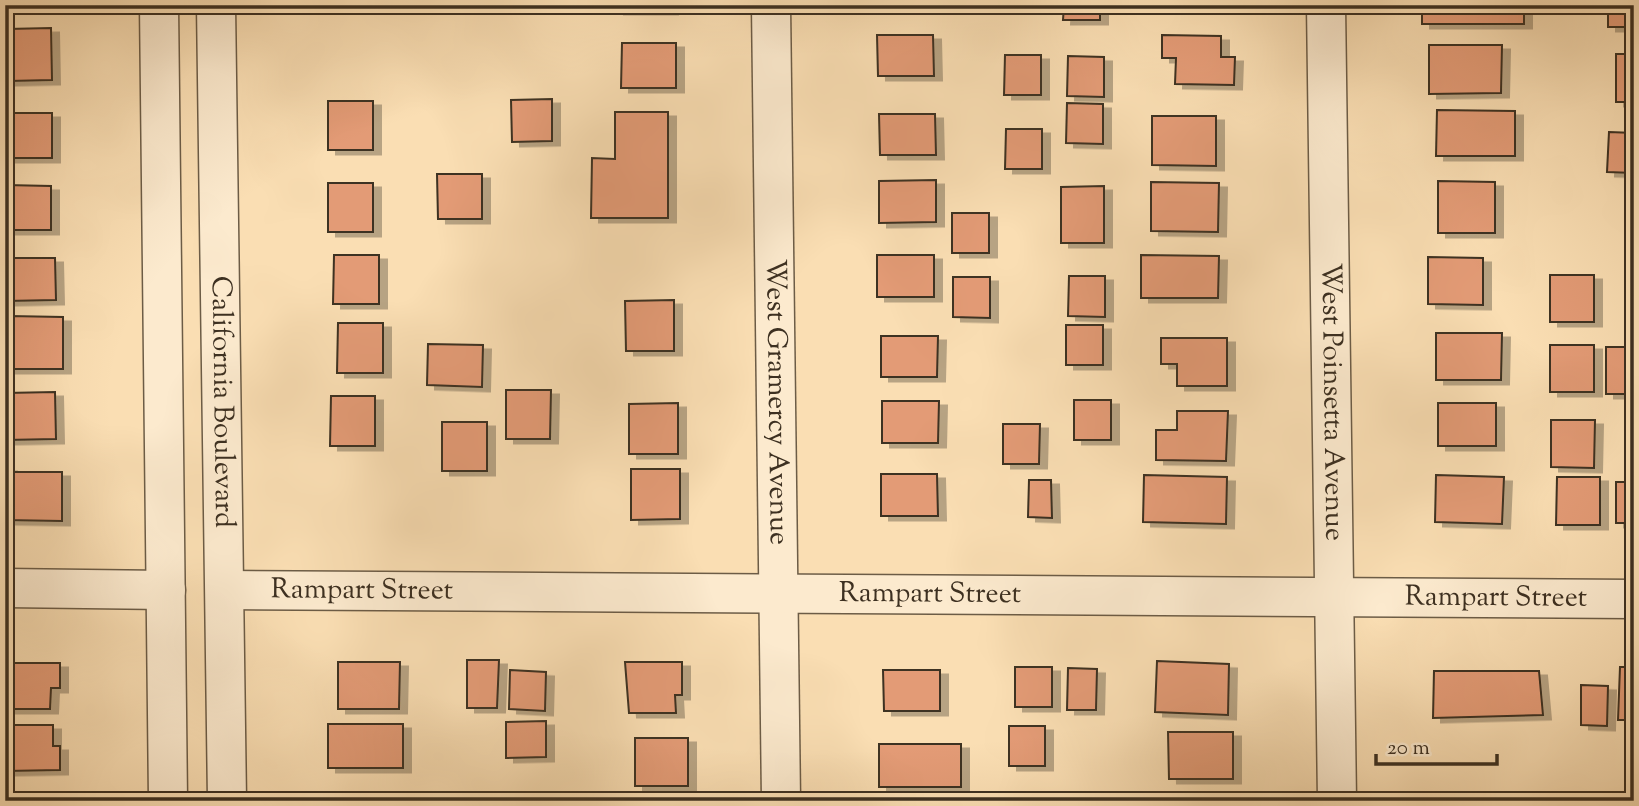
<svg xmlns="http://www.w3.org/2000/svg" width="1639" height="806" font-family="'Sorts Mill Goudy',serif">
<defs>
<filter id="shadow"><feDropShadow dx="8" dy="4.5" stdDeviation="0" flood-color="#0004"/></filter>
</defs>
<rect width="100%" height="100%" fill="#fadeb3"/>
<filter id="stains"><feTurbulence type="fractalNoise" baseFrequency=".00286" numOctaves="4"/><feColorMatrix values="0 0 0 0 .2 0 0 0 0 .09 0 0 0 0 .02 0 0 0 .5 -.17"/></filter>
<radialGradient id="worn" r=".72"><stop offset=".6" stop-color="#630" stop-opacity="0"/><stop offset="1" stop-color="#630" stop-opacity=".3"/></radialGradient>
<path fill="#e39b76" stroke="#3d3021" stroke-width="2" filter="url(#shadow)" d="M 329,5 L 396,5 L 396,6 L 329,7 Z
M 616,5 L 670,5 L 670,10 L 616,10 Z
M 1064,5 L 1100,5 L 1100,20 L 1063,20 Z
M 1168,5 L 1230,5 L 1230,8 Z
M 1422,5 L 1524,5 L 1524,24 L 1422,24 Z
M 1608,5 L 1634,5 L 1634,27 L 1608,27 Z
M 51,28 L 52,80 L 8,81 L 7,29 Z
M 877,35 L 933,35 L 934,76 L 878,76 Z
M 1162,35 L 1221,36 L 1221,57 L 1235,57 L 1234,85 L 1175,84 L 1176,58 L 1162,58 Z
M 622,43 L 676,43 L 676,88 L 621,88 Z
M 1429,45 L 1502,45 L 1501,93 L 1429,94 Z
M 1616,54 L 1634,54 L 1634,102 L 1616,102 Z
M 1005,55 L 1041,55 L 1041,95 L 1004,95 Z
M 1068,56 L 1104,57 L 1104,97 L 1067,96 Z
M 552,99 L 552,141 L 512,142 L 511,100 Z
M 328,101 L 373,101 L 373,150 L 328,150 Z
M 1067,103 L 1103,104 L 1103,144 L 1066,143 Z
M 1437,110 L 1515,111 L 1515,156 L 1436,156 Z
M 615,112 L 668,112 L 668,218 L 591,218 L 592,158 L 615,159 Z
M 5,113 L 52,113 L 52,158 L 5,158 Z
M 879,114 L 935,114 L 936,155 L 880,155 Z
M 1152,116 L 1216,116 L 1216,166 L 1152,165 Z
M 1006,129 L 1042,129 L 1042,169 L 1005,169 Z
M 1609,132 L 1634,133 L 1634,173 L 1607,172 Z
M 437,174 L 482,174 L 482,219 L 438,219 Z
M 936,180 L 936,222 L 879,223 L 879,181 Z
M 1438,181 L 1495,182 L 1495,233 L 1438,233 Z
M 1151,182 L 1219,183 L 1218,232 L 1151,231 Z
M 328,183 L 373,183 L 373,232 L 328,232 Z
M 5,185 L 51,186 L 51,230 L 5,230 Z
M 1104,186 L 1104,243 L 1061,243 L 1061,187 Z
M 952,213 L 989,213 L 989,253 L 952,253 Z
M 334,255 L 379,255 L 379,304 L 333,304 Z
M 877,255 L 934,255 L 934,297 L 877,297 Z
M 1141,255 L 1219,256 L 1218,298 L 1141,298 Z
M 1428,257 L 1483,258 L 1483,305 L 1428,304 Z
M 5,258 L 55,258 L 56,300 L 5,301 Z
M 1550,275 L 1594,275 L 1594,322 L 1550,322 Z
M 1069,276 L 1105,276 L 1105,317 L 1068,316 Z
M 953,277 L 990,277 L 990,318 L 953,317 Z
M 674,300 L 674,351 L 626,351 L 625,301 Z
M 9,316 L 63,317 L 63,369 L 8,369 Z
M 338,323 L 383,323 L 383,373 L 337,373 Z
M 1066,325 L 1103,325 L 1103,365 L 1066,365 Z
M 1436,333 L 1502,333 L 1501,380 L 1436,380 Z
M 881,336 L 938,336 L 937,377 L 881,377 Z
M 1161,338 L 1227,338 L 1227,386 L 1177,386 L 1177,364 L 1161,364 Z
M 428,344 L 483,345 L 482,387 L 427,385 Z
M 1550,345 L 1594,345 L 1594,392 L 1550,392 Z
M 1606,347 L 1634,347 L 1634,394 L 1606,394 Z
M 506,390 L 551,390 L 550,439 L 506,439 Z
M 55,392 L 56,439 L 5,440 L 5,393 Z
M 331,396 L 375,396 L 375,446 L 330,446 Z
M 1074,400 L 1111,400 L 1111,440 L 1074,440 Z
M 882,401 L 939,401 L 938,443 L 882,443 Z
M 678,403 L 678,454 L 629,454 L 629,404 Z
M 1438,403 L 1496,403 L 1496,446 L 1438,446 Z
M 1177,411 L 1228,411 L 1226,461 L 1156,460 L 1156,430 L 1177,430 Z
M 1551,420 L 1595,420 L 1594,468 L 1551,467 Z
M 442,422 L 487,422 L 487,471 L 442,471 Z
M 1003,424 L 1040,424 L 1039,464 L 1003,464 Z
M 5,467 L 9,467 L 9,472 L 62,472 L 62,521 L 5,520 Z
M 631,469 L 680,469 L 680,519 L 631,520 Z
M 881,474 L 937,474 L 938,516 L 881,516 Z
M 1144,475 L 1227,477 L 1226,524 L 1143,522 Z
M 1436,475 L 1504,477 L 1502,524 L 1435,522 Z
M 1557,477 L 1600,477 L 1600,525 L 1556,525 Z
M 1029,480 L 1051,480 L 1052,518 L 1028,517 Z
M 1616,482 L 1634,482 L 1634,523 L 1616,523 Z
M 467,660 L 499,660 L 497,708 L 467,708 Z
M 1157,661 L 1229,664 L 1228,715 L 1155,712 Z
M 338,662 L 400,662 L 399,709 L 338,709 Z
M 625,662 L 682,662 L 682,695 L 675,695 L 676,713 L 629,713 Z
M 5,663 L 60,663 L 60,688 L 51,688 L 50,709 L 5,709 Z
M 1015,667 L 1052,667 L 1052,707 L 1015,707 Z
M 1620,667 L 1634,667 L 1634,720 L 1618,720 Z
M 1068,668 L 1097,669 L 1096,710 L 1067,710 Z
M 510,670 L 546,672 L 545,711 L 509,709 Z
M 883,670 L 940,670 L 940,711 L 884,711 Z
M 1434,671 L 1539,671 L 1543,715 L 1433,718 Z
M 1581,685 L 1608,686 L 1607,726 L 1581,725 Z
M 546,721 L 546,757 L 506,758 L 506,722 Z
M 328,724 L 403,724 L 403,768 L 328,768 Z
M 5,725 L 53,725 L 53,746 L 60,746 L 60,770 L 5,771 Z
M 1009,726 L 1045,726 L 1045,766 L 1009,766 Z
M 1168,732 L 1233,732 L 1233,779 L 1169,779 Z
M 635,738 L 688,738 L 688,786 L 635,786 Z
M 879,744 L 961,744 L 961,787 L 879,787 Z
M 15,795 L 73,795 L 73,801 L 15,801 Z
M 329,800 L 399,800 L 399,801 L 329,801 Z"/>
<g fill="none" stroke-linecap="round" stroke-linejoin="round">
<g stroke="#6c5c46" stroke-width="41">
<g id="street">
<path d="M 159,5 L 168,801"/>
<path id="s1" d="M 216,5 L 227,801"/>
<path id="s2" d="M 771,5 L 781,801"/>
<path id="s3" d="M 1326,5 L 1337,801"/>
<path d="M 5,588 L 166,590"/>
<path id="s4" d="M 226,590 L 1634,599"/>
</g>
</g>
<use href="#street" stroke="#fceace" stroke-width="38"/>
</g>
<g text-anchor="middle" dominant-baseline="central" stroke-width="5" stroke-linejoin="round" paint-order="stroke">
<g font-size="28" fill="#3d3021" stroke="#fceace">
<text stroke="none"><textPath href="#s1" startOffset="397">California Boulevard</textPath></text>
<text stroke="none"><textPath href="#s2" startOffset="397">West Gramercy Avenue</textPath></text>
<text stroke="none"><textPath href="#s3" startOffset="397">West Poinsetta Avenue</textPath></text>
<text stroke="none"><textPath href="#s4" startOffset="136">Rampart Street</textPath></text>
<text stroke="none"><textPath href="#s4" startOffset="704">Rampart Street</textPath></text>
<text stroke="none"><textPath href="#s4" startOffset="1270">Rampart Street</textPath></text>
</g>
</g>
<rect width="1639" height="806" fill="none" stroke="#fadeb3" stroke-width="28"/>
<rect x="7" y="7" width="1625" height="792" fill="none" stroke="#3d3021" stroke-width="3.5"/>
<rect x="14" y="14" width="1611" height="778" fill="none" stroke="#3d3021" stroke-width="2"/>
<path d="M1376 754v10h121v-10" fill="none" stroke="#3d3021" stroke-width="3.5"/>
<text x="1387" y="754" font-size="21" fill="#3d3021" stroke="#fceace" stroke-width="5" paint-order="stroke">20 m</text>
<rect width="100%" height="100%" filter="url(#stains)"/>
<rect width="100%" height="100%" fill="url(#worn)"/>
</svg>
